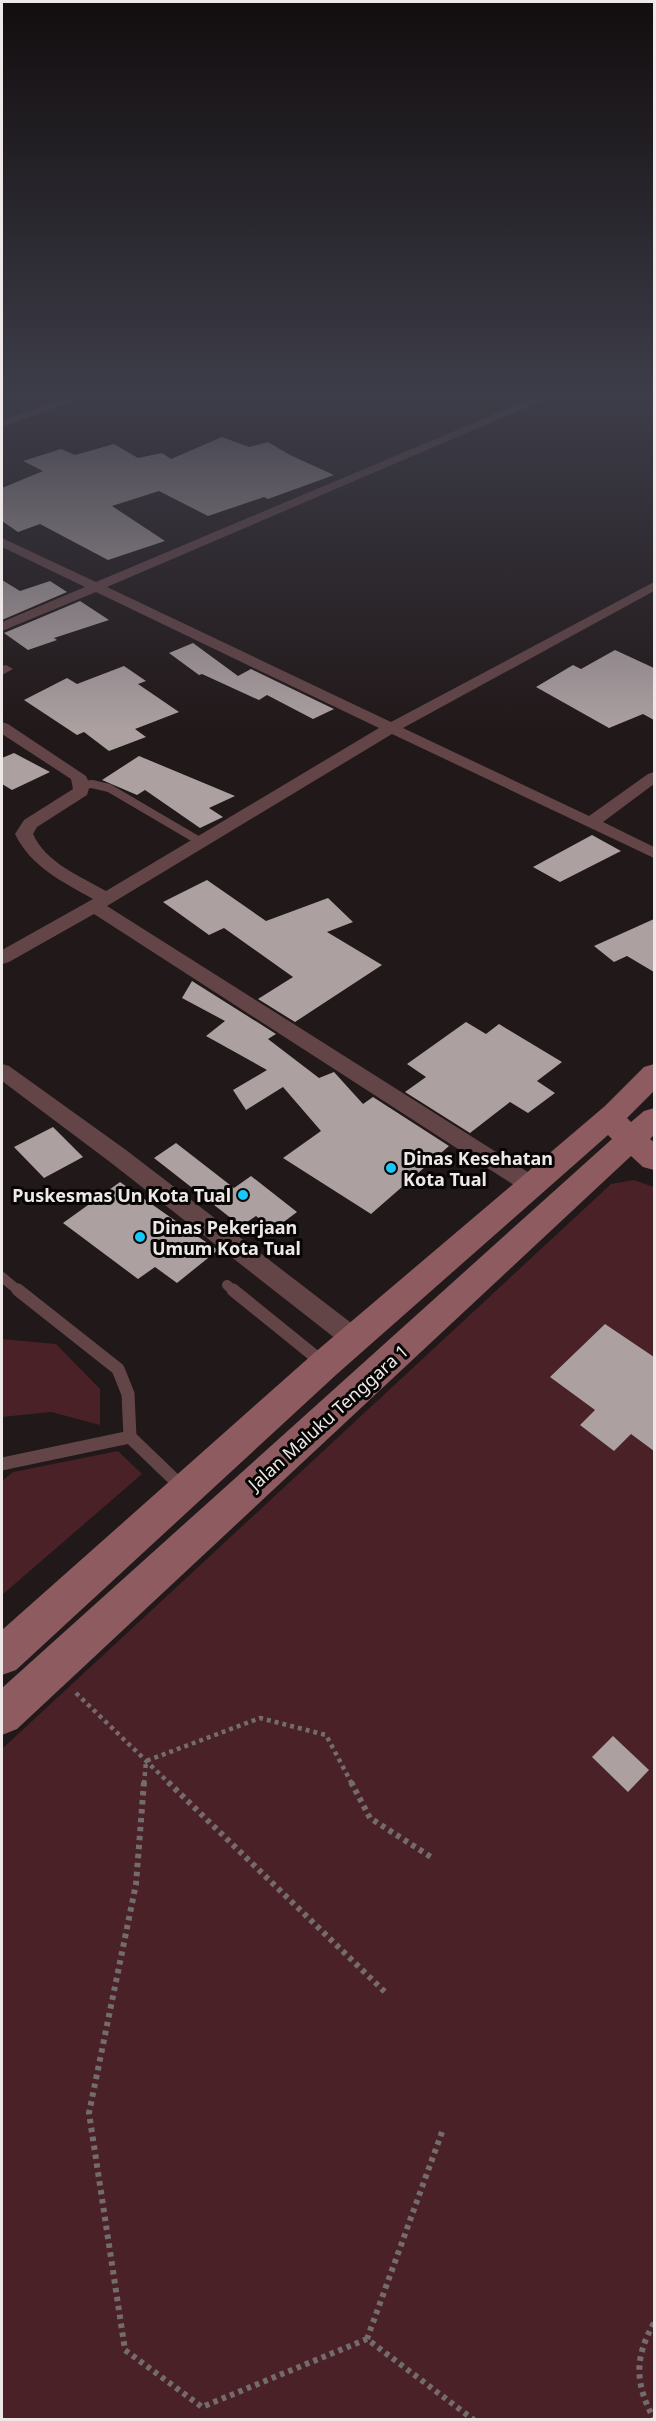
<svg xmlns="http://www.w3.org/2000/svg" width="656" height="2421" font-family="'Noto Sans',sans-serif">
<rect width="100%" height="100%" fill="#211819"/>
<path fill="#492126" d="M 634,1180 L 654,1187 L 654,2419 L 2,2420 L 2,1749 L 611,1184 Z
M 2,1339 L 56,1344 L 100,1389 L 100,1425 L 51,1412 L 2,1417 Z
M 118,1451 L 142,1474 L 2,1595 L 2,1481 L 13,1472 Z"/>
<path fill="#aca0a1" d="M 222,437 L 249,447 L 268,442 L 290,455 L 334,475 L 268,499 L 264,497 L 208,516 L 159,491 L 112,506 L 165,541 L 108,560 L 40,524 L 18,532 L 2,521 L 2,488 L 43,471 L 23,461 L 61,449 L 75,455 L 114,444 L 138,458 L 162,453 L 171,459 Z
M 2,580 L 20,591 L 50,581 L 67,592 L 2,620 Z
M 80,601 L 109,620 L 54,638 L 57,640 L 28,650 L 4,633 Z
M 193,643 L 238,676 L 251,669 L 334,709 L 313,719 L 267,695 L 259,700 L 202,674 L 199,675 L 169,653 Z
M 615,650 L 654,668 L 654,720 L 643,714 L 609,728 L 536,687 L 573,665 L 581,669 Z
M 124,666 L 146,681 L 138,684 L 179,712 L 135,729 L 146,737 L 109,751 L 84,732 L 77,735 L 24,700 L 67,678 L 77,684 Z
M 14,753 L 50,772 L 12,790 L 2,784 L 2,758 Z
M 139,756 L 235,796 L 209,808 L 223,817 L 200,828 L 145,790 L 137,795 L 102,780 Z
M 592,835 L 621,851 L 560,882 L 533,867 Z
M 207,880 L 266,921 L 328,898 L 353,922 L 327,932 L 382,965 L 295,1022 L 258,999 L 293,977 L 224,928 L 209,935 L 163,902 Z
M 654,919 L 654,972 L 627,956 L 614,962 L 594,946 Z
M 192,981 L 276,1034 L 268,1039 L 319,1078 L 334,1072 L 363,1104 L 373,1097 L 449,1146 L 371,1214 L 283,1158 L 321,1131 L 283,1087 L 246,1110 L 233,1090 L 267,1070 L 206,1036 L 225,1021 L 182,998 Z
M 466,1022 L 486,1034 L 499,1024 L 562,1062 L 537,1081 L 555,1093 L 528,1113 L 510,1102 L 470,1133 L 405,1092 L 426,1077 L 407,1064 Z
M 53,1127 L 83,1157 L 44,1178 L 14,1147 Z
M 176,1143 L 234,1188 L 251,1176 L 297,1212 L 273,1230 L 256,1216 L 241,1226 L 154,1158 Z
M 120,1182 L 200,1238 L 218,1250 L 177,1283 L 155,1267 L 138,1279 L 63,1223 Z
M 605,1324 L 654,1357 L 654,1451 L 631,1434 L 614,1451 L 580,1425 L 595,1410 L 550,1377 Z
M 613,1736 L 649,1770 L 628,1792 L 592,1757 Z"/>
<g fill="none" stroke-linecap="round" stroke-linejoin="round">
<path stroke="#736b6c" stroke-width="4.5" stroke-dasharray="4 4" stroke-linecap="butt" d="M 76,1693 L 170,1784
M 144,1784 L 146,1761 L 260,1718 L 326,1735 L 352,1784"/>
<path stroke="#736b6c" stroke-width="6" stroke-dasharray="4.5 4.5" stroke-linecap="butt" d="M 144,1782 L 136,1884 L 89,2113 L 125,2350 L 202,2407 L 367,2339
M 168,1782 L 386,1993
M 351,1782 L 370,1818 L 431,1857
M 442,2132 L 367,2339 L 474,2420
M 654,2323 C 634,2358 635,2384 654,2419"/>
<path stroke="#644547" stroke-width="8" d="M 82,785 L 92,784 L 109,788 L 201,842"/>
<path stroke="#644547" stroke-width="10" d="M 2,1277 L 20,1292
M 227,1285 L 235,1292"/>
<path stroke="#644547" stroke-width="13" d="M 18,1290 L 118,1369 L 128,1394 L 130,1437 L 182,1487
M 233,1290 L 322,1362
M 2,1464 L 130,1437"/>
<path fill="#644547" fill-rule="evenodd" d="M 83,392 L 99,392 L 2,427 L 2,420 Z
M 547,392 L 562,392 L 107,587 L 391,722 L 654,582 L 654,591 L 403,728 L 589,816 L 648,774 L 654,772 L 654,784 L 603,822 L 654,847 L 654,858 L 392,734 L 107,906 L 539,1179 L 542,1185 L 539,1191 L 531,1193 L 523,1191 L 94,914 L 9,962 L 2,964 L 2,950 L 93,899 C 63,882 31,867 15,834 L 24,820 L 73,789 L 71,779 L 2,734 L 2,722 L 8,724 L 86,776 L 90,785 L 87,795 L 37,827 L 33,834 C 46,863 80,876 106,891 L 379,728 L 96,592 L 2,631 L 2,622 L 85,587 L 2,547 L 2,538 L 96,582 Z
M 6,665 L 13,669 L 2,675 L 2,666 Z
M 2,1064 L 9,1066 L 126,1150 L 363,1332 L 366,1339 L 363,1346 L 354,1349 L 345,1346 L 110,1162 L 2,1081 Z"/>
<path fill="#8e5c60" fill-rule="evenodd" d="M 654,1064 L 654,1091 L 627,1118 L 631,1122 L 644,1111 L 654,1108 L 654,1135 L 650,1139 L 654,1142 L 654,1170 L 643,1167 L 631,1156 L 17,1729 L 2,1735 L 2,1688 L 612,1139 L 608,1135 L 337,1374 L 16,1670 L 2,1675 L 2,1630 L 313,1354 L 605,1106 L 644,1067 Z"/>
</g>
<linearGradient id="sky" x2="0" y2="1"><stop stop-color="#120d0e"/><stop offset="0.54" stop-color="#3d3d49"/><stop offset="1" stop-color="#3d3d49" stop-opacity="0"/></linearGradient>
<rect width="656" height="731" fill="url(#sky)"/>
<g fill="#15cafb" stroke="#080505" stroke-width="2">
<circle cx="391" cy="1168" r="6"/>
<circle cx="243" cy="1195" r="6"/>
<circle cx="140" cy="1237" r="6"/>
</g>
<g text-anchor="middle" dominant-baseline="central" stroke-width="6" stroke-linejoin="round" paint-order="stroke">
<g font-size="18" font-weight="bold" fill="#eee8e8" stroke="#080505" text-anchor="start">
<text x="403" y="1158">Dinas Kesehatan<tspan x="403" dy="21">Kota Tual</tspan></text>
<text x="231" y="1195" text-anchor="end">Puskesmas Un Kota Tual</text>
<text x="152" y="1227">Dinas Pekerjaan<tspan x="152" dy="21">Umum Kota Tual</tspan></text>
</g>
<g font-size="18" fill="#eee8e8" stroke="#080505">
<text transform="translate(328 1417) rotate(-42)">Jalan Maluku Tenggara 1</text>
</g>
</g>
<rect width="656" height="2421" fill="none" stroke="#eee8e8" stroke-width="6"/>
</svg>
